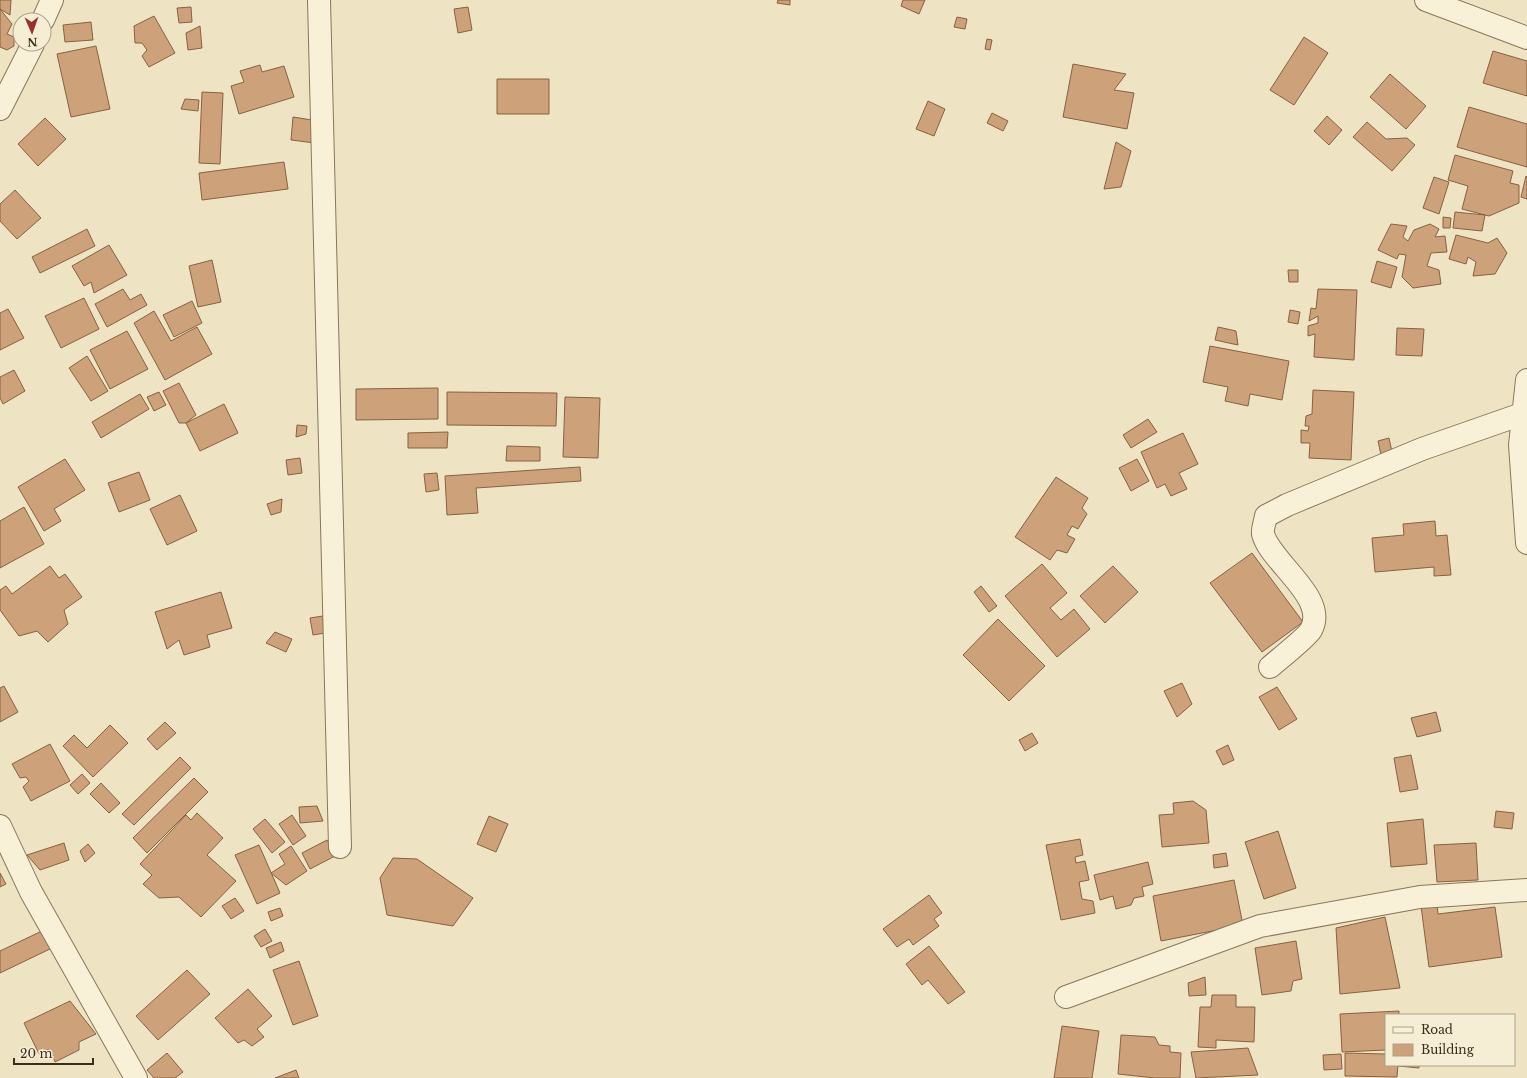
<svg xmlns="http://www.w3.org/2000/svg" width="1527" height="1078" font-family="'Libre Baskerville',serif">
<rect width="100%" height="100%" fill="#eee4c4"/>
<path fill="#cda179" stroke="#886140" d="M 0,0 L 11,0 L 10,15 L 0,9 Z
M 778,0 L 790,0 L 790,5 L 777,3 Z
M 903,0 L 925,0 L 919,14 L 901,6 Z
M 191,7 L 192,22 L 179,23 L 177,8 Z
M 468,7 L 472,30 L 458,33 L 454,9 Z
M 0,9 L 12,24 L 7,34 L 14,37 L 14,46 L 7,50 L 0,47 Z
M 154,16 L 175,53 L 149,67 L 142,56 L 147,50 L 142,43 L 135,43 L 134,26 Z
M 957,17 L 967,19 L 965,29 L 954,27 Z
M 91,22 L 93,40 L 65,42 L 63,25 Z
M 200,26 L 202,48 L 188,50 L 186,33 Z
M 1304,37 L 1328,53 L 1294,105 L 1270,90 Z
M 987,39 L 992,40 L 990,50 L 985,49 Z
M 96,46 L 110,109 L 71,117 L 57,54 Z
M 1493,51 L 1527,61 L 1527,96 L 1483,83 Z
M 1073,64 L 1126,74 L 1114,90 L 1134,93 L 1127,129 L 1063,117 Z
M 260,65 L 262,72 L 284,66 L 294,97 L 239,114 L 231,86 L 244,82 L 240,71 Z
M 1390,74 L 1426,106 L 1406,129 L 1370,97 Z
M 497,79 L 549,79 L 549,114 L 497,114 Z
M 202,92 L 223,93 L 220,164 L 199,163 Z
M 185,99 L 199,100 L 198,111 L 181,109 Z
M 928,101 L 945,109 L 934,136 L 916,129 Z
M 1469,107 L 1527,124 L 1527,167 L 1457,147 Z
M 992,113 L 1008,121 L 1003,131 L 987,123 Z
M 1327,116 L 1342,130 L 1329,145 L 1314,131 Z
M 293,117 L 312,120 L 315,143 L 291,140 Z
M 45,118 L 66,139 L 38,166 L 18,144 Z
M 1367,122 L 1386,139 L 1407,138 L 1415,145 L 1392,171 L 1353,137 Z
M 1116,142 L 1131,151 L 1121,187 L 1104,189 Z
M 1455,155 L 1513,171 L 1510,183 L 1519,185 L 1519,203 L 1489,216 L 1462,209 L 1468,186 L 1448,180 Z
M 284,162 L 288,189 L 202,200 L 199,173 Z
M 1526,176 L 1527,177 L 1527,199 L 1521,197 Z
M 1434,177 L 1449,182 L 1439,214 L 1423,208 Z
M 15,190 L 41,218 L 17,239 L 0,221 L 0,204 Z
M 1455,212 L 1485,215 L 1482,231 L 1453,228 Z
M 1443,217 L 1451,218 L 1450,228 L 1443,228 Z
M 1391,224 L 1407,226 L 1403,237 L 1408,241 L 1414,230 L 1430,224 L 1439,229 L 1435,237 L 1445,236 L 1447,252 L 1431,253 L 1427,266 L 1439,270 L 1441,284 L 1413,288 L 1402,277 L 1406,255 L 1399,254 L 1397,259 L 1378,250 Z
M 87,229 L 95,246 L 40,273 L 32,257 Z
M 1456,235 L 1488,243 L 1497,238 L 1507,253 L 1495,274 L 1473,276 L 1476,262 L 1468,257 L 1466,264 L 1449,259 Z
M 109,245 L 127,275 L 94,293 L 91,282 L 84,286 L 72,266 Z
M 212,260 L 221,302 L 198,307 L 189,266 Z
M 1377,261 L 1397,267 L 1391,288 L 1371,282 Z
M 1288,270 L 1298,270 L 1298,282 L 1289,282 Z
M 123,289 L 130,300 L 141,294 L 147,305 L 107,327 L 95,304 Z
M 1318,289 L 1357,290 L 1354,360 L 1314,357 L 1315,334 L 1308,336 L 1308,326 L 1318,323 L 1318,316 L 1309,321 L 1311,308 L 1316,309 Z
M 84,298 L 99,329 L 61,348 L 45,316 Z
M 192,301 L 202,323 L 174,337 L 163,315 Z
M 8,309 L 24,338 L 0,350 L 0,313 Z
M 1290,310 L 1300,312 L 1298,324 L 1288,322 Z
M 154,311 L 171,341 L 197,327 L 212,354 L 165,380 L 134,323 Z
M 1218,327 L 1236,331 L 1238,345 L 1215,340 Z
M 1397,328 L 1424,329 L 1422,356 L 1396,355 Z
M 127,331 L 148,369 L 110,389 L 90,350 Z
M 1210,346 L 1289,361 L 1282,400 L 1250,394 L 1248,406 L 1225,401 L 1228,387 L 1203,382 Z
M 87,356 L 108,391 L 91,401 L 69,368 Z
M 14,370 L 25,391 L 3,404 L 0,398 L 0,377 Z
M 179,383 L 196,415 L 186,423 L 179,423 L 163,391 Z
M 438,388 L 438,419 L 356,420 L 356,389 Z
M 1313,390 L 1354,392 L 1351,460 L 1309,458 L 1310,443 L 1301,443 L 1301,430 L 1308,431 L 1309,426 L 1305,426 L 1306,416 L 1312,414 Z
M 159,392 L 166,405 L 154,411 L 147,397 Z
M 447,392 L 557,393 L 556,426 L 447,425 Z
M 140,394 L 149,409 L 101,438 L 92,422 Z
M 565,397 L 600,398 L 598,458 L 563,457 Z
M 224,404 L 238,433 L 200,451 L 186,423 Z
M 1148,419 L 1157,432 L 1131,448 L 1123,435 Z
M 297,425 L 307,426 L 306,434 L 296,437 Z
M 448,432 L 447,448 L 408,448 L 408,433 Z
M 1183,433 L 1198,464 L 1179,473 L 1187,489 L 1171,496 L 1165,484 L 1157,488 L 1141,452 Z
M 1389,438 L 1392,452 L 1381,455 L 1378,441 Z
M 507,446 L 540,447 L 540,461 L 506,461 Z
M 300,458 L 302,473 L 288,475 L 286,460 Z
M 65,459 L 85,490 L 54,509 L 61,521 L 44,531 L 18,487 Z
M 1137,459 L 1149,481 L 1131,491 L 1119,468 Z
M 580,467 L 581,481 L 476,488 L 478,513 L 447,515 L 445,476 Z
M 139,472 L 150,500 L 119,512 L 108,483 Z
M 437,473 L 439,490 L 426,492 L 424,474 Z
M 1056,477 L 1088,498 L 1082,508 L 1087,514 L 1078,529 L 1072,526 L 1067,535 L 1075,539 L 1067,553 L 1057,550 L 1050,560 L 1015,537 Z
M 180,495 L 197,531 L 167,545 L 150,509 Z
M 282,499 L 281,512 L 271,515 L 267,504 Z
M 24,507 L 44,544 L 0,568 L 0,521 Z
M 1435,521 L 1436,536 L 1447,535 L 1451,575 L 1434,576 L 1434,567 L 1375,572 L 1372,538 L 1404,535 L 1403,524 Z
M 1252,553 L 1303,622 L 1262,652 L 1210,583 Z
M 1042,564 L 1067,593 L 1050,608 L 1061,620 L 1074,609 L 1090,629 L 1057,657 L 1005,596 Z
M 50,566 L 59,578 L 65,574 L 82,597 L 64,610 L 68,624 L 48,642 L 37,631 L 19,636 L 0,610 L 0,590 L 6,586 L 12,594 Z
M 1113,566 L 1138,592 L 1105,623 L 1080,596 Z
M 981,586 L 997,606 L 989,612 L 974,592 Z
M 221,592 L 232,628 L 207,635 L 210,647 L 184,655 L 179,640 L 167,649 L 155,612 Z
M 323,616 L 325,633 L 313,635 L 310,618 Z
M 998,619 L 1045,666 L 1009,701 L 963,655 Z
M 275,632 L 292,639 L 286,652 L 266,643 Z
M 1182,683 L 1192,704 L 1177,717 L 1164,691 Z
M 4,686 L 18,712 L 0,722 L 0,688 Z
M 1277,687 L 1297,719 L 1279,730 L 1259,697 Z
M 1436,712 L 1441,731 L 1417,737 L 1411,718 Z
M 165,722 L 176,733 L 157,750 L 147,739 Z
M 110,725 L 128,743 L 93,777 L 63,746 L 74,735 L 87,748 Z
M 1032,733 L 1038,743 L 1025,751 L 1019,740 Z
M 50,744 L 70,781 L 31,801 L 23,787 L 29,781 L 26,777 L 20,778 L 12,764 Z
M 1228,745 L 1234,760 L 1223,765 L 1216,751 Z
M 1411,755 L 1418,789 L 1400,792 L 1394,758 Z
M 180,757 L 191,768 L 134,825 L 122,814 Z
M 82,774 L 90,783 L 78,794 L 70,785 Z
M 194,778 L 208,792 L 147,853 L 133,838 Z
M 101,783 L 120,803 L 109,813 L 90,794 Z
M 1193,801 L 1206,810 L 1209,843 L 1162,847 L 1159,815 L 1174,814 L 1173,803 Z
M 317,806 L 323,821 L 300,823 L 299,807 Z
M 1496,811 L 1514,813 L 1512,829 L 1494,827 Z
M 197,813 L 223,838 L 207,855 L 236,881 L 201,917 L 179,897 L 159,898 L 143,884 L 152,875 L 140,864 L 186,815 L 191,820 Z
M 292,815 L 306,836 L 293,845 L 279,824 Z
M 489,816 L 508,824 L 496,852 L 477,844 Z
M 265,819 L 285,842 L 272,853 L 253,829 Z
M 1423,819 L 1427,864 L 1391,867 L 1387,823 Z
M 1278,831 L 1296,888 L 1264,899 L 1245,842 Z
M 1080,839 L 1083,855 L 1075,857 L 1076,863 L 1085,861 L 1089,880 L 1079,882 L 1082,899 L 1093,901 L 1095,913 L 1061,920 L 1046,845 Z
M 327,840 L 335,856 L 310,869 L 302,853 Z
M 64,843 L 69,860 L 40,870 L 27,855 Z
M 1476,843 L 1478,880 L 1437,882 L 1434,845 Z
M 88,844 L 95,853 L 85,862 L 80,851 Z
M 259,845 L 280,893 L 257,904 L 235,855 Z
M 291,846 L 307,871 L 286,885 L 271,873 L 285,864 L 279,854 Z
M 1226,853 L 1228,866 L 1214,868 L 1213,855 Z
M 393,858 L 417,859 L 473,898 L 453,926 L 387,915 L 380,878 Z
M 1148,862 L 1153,884 L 1142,887 L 1144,896 L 1134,898 L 1131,905 L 1116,909 L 1113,896 L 1100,900 L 1094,875 Z
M 0,873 L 6,884 L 0,887 Z
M 1234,880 L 1243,925 L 1161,941 L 1153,896 Z
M 929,895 L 942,913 L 934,919 L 939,926 L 913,945 L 909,939 L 897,947 L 883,929 Z
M 235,898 L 244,911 L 231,919 L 222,906 Z
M 1437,904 L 1438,914 L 1495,907 L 1502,957 L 1429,967 L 1421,906 Z
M 280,908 L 283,916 L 271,921 L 268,912 Z
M 1385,917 L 1400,988 L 1340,994 L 1336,928 Z
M 265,929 L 272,941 L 261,947 L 254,936 Z
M 44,930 L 52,948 L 0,973 L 0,951 Z
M 1296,941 L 1302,979 L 1293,981 L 1291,991 L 1262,995 L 1255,948 Z
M 281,942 L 284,951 L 270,958 L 266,948 Z
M 929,946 L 965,992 L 948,1004 L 928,980 L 922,985 L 906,964 Z
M 299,961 L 318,1016 L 293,1025 L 273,970 Z
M 187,970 L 210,994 L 158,1040 L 136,1016 Z
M 1205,977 L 1206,995 L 1189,996 L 1188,983 Z
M 248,989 L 272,1016 L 257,1029 L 264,1037 L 252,1046 L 244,1040 L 238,1043 L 215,1018 Z
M 1212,995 L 1236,995 L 1236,1007 L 1255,1007 L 1254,1042 L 1216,1040 L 1216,1048 L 1198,1047 L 1200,1007 L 1211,1007 Z
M 70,1001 L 96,1034 L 79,1042 L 79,1050 L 55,1062 L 49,1049 L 39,1054 L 24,1023 Z
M 1399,1011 L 1399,1015 L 1386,1015 L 1386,1050 L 1342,1052 L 1340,1014 Z
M 1062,1026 L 1099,1031 L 1092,1078 L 1054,1078 Z
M 1121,1035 L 1155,1037 L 1159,1045 L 1170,1046 L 1170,1052 L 1181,1053 L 1180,1078 L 1155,1078 L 1118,1074 Z
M 1248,1048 L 1258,1075 L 1196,1078 L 1191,1052 Z
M 167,1053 L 183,1072 L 175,1078 L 154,1078 L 147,1070 Z
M 1345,1053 L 1386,1054 L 1386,1065 L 1398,1065 L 1397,1077 L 1345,1076 Z
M 1341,1054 L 1342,1069 L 1324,1070 L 1323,1055 Z
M 1419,1065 L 1419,1068 L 1398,1066 L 1398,1065 Z
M 296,1070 L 299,1078 L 275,1078 Z"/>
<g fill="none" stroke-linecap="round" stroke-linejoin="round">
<g stroke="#89765a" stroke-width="24">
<path id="minor" d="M 319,0 L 340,847
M 1426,0 L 1527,38
M 43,20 L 52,0
M 0,109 L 33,44
M 1527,380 L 1520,445 L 1527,543
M 1270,667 C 1278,660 1307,637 1311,630 C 1329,598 1270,562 1263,534 C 1262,529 1265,522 1266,516 L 1287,505 L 1422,449 L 1522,414
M 0,826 L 31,892 L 136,1078
M 1066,997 L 1260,926 L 1420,897 L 1527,890"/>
</g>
<use href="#minor" stroke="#f9f1d7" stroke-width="22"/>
</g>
<rect x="1385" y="1014" width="130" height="52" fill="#f6eed4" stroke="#aaa18b"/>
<rect x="1393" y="1027" width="20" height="6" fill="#f9f1d7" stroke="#aaa18b"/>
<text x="1421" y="1034" font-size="12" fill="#392d1e">Road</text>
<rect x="1393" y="1044" width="20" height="12" fill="#cda179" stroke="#aaa18b"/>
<text x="1421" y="1054" font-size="12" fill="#392d1e">Building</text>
<g transform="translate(32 32) rotate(178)"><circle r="19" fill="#f6eed4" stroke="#aaa18b"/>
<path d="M0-3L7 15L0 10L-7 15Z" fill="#99302a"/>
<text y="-6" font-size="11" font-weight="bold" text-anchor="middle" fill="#392d1e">N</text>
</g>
<path d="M14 1058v6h79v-6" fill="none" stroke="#392d1e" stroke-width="2"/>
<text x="20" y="1058" font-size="12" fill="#392d1e" stroke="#f6eed4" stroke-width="3" paint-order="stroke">20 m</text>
</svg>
